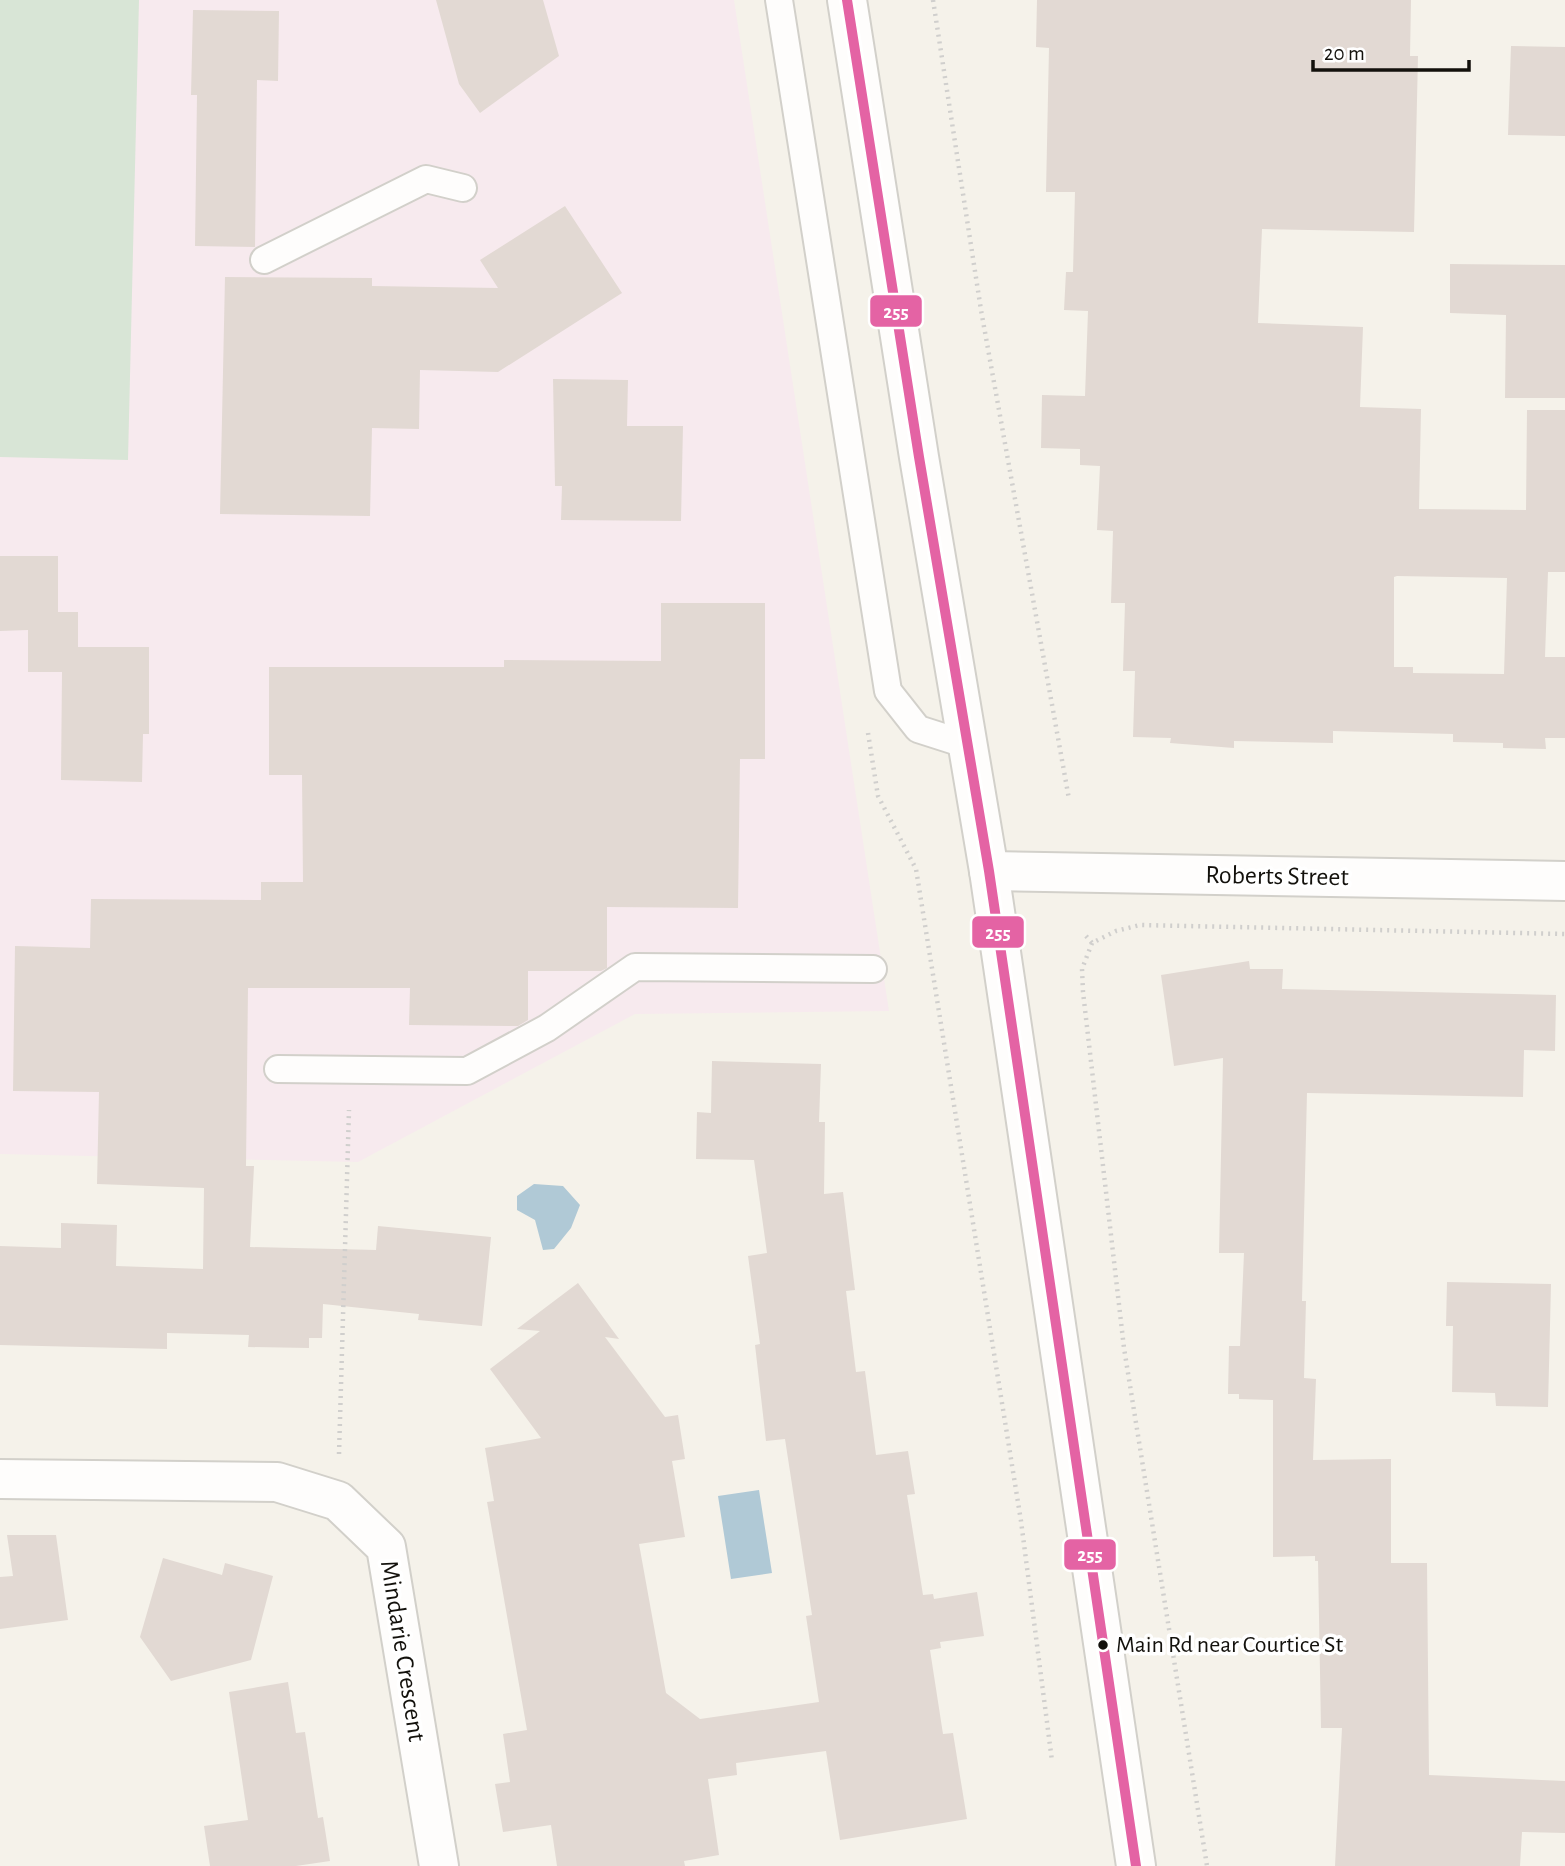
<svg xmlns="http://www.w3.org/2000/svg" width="1565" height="1866" font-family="'Alegreya Sans',sans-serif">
<rect width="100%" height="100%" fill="#f5f2ea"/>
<path fill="#f7eaee" d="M 0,0 L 734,0 L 889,1011 L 635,1014 L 358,1162 L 0,1154 Z"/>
<path fill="#d8e5d6" d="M 0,0 L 139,0 L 128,460 L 0,457 Z"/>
<path fill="#b0c9d6" d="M 534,1184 L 563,1186 L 580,1205 L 571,1228 L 554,1249 L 543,1250 L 535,1220 L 517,1210 L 517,1196 Z
M 759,1490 L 772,1573 L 731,1579 L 718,1496 Z"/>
<path fill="#e2d9d3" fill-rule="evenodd" d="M 436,0 L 543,0 L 559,56 L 480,113 L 459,84 Z
M 1037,0 L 1411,0 L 1410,56 L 1418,56 L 1414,232 L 1262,229 L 1258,323 L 1363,327 L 1360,407 L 1421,409 L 1419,509 L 1526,510 L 1527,410 L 1565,410 L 1565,572 L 1548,572 L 1545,657 L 1565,657 L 1565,738 L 1545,738 L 1546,749 L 1503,748 L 1503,743 L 1453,742 L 1453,734 L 1333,731 L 1333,743 L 1234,741 L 1234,748 L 1170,743 L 1171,738 L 1133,737 L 1135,671 L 1123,671 L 1125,603 L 1111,603 L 1113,531 L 1097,530 L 1100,466 L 1080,465 L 1080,449 L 1041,448 L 1042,395 L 1085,396 L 1088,311 L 1064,310 L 1066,272 L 1073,272 L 1075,192 L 1046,192 L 1049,48 L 1036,47 ZM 1397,576 L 1507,578 L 1504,674 L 1413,673 L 1413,667 L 1394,667 L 1394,577 Z
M 193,10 L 279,11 L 278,81 L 257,80 L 255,247 L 195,246 L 197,95 L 191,95 Z
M 1511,46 L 1565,47 L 1565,136 L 1508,135 Z
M 565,206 L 622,293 L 498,372 L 420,370 L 419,429 L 372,428 L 370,516 L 220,514 L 225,277 L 372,278 L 372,286 L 498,288 L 480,260 Z
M 1450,264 L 1565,265 L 1565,398 L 1505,398 L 1506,315 L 1450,313 Z
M 553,379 L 628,380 L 627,426 L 683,426 L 681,521 L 561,520 L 562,486 L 555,486 Z
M 0,556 L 58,556 L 58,612 L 78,612 L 78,647 L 149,647 L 149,734 L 143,734 L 142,782 L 61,780 L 62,672 L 28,672 L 28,630 L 0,631 Z
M 661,603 L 765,603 L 765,759 L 740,759 L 738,908 L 607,907 L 607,968 L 601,971 L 528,971 L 528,1020 L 518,1026 L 409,1025 L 410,988 L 248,988 L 246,1166 L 254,1166 L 250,1247 L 376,1250 L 378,1226 L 491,1237 L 482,1326 L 418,1320 L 419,1314 L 323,1304 L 322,1338 L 309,1338 L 309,1348 L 248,1347 L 249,1335 L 167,1333 L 167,1349 L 0,1345 L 0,1246 L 61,1248 L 61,1223 L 117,1225 L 116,1266 L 203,1269 L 204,1188 L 97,1184 L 99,1092 L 13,1091 L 15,946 L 90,948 L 91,899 L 261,900 L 261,882 L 303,882 L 302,775 L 269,775 L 269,667 L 504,667 L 504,660 L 661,661 Z
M 1249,961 L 1250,969 L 1283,969 L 1282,989 L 1556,995 L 1555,1051 L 1524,1050 L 1523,1097 L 1307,1093 L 1302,1301 L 1306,1301 L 1304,1378 L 1316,1379 L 1313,1460 L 1391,1459 L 1391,1563 L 1427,1563 L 1429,1775 L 1565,1781 L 1565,1833 L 1522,1832 L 1520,1866 L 1335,1866 L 1342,1728 L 1321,1728 L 1318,1561 L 1315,1561 L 1315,1556 L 1273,1557 L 1273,1400 L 1239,1399 L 1239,1394 L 1228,1394 L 1229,1346 L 1240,1346 L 1244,1253 L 1219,1253 L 1223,1058 L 1174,1066 L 1161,975 Z
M 712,1061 L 821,1064 L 819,1122 L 825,1122 L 824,1194 L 843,1192 L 855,1290 L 846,1291 L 856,1372 L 865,1371 L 876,1455 L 908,1451 L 915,1494 L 907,1495 L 923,1595 L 933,1594 L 934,1599 L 977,1592 L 984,1636 L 940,1642 L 941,1648 L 930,1650 L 943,1734 L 953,1733 L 967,1819 L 840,1840 L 826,1751 L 736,1763 L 737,1775 L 708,1779 L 719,1855 L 684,1861 L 685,1866 L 557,1866 L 551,1825 L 503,1832 L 495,1784 L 510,1782 L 503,1734 L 527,1730 L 487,1502 L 494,1501 L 485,1448 L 541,1438 L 490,1369 L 540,1331 L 517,1329 L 578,1283 L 619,1339 L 605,1337 L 665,1417 L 678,1415 L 685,1459 L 672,1461 L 685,1537 L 639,1544 L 666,1693 L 700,1719 L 819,1702 L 806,1616 L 812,1615 L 785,1439 L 766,1441 L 755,1345 L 760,1344 L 748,1256 L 767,1253 L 754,1160 L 696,1159 L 697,1112 L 711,1113 Z
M 1447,1282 L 1551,1284 L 1548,1407 L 1496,1406 L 1495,1393 L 1452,1392 L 1453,1326 L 1446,1326 Z
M 7,1535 L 56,1535 L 68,1620 L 0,1629 L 0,1577 L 13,1576 Z
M 163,1558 L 222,1575 L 225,1563 L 273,1576 L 251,1660 L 171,1681 L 140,1637 Z
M 288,1682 L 296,1733 L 305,1732 L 318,1818 L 323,1817 L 330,1861 L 296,1866 L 210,1866 L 204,1826 L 248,1820 L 229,1692 Z"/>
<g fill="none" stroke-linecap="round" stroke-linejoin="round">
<g stroke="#d2d0ca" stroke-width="30">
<path id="service" d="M 779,0 L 888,691 L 918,729 L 968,745
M 264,260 L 426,179 L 463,188
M 278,1069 L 467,1071 L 547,1028 L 635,967 L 873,969"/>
</g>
<g stroke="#d2d0ca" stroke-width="42">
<path id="minor" d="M 989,871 L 1565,881
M 0,1479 L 277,1482 L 338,1501 L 386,1547 L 439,1866"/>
</g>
<g stroke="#d2d0ca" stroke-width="42">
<path id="secondary" d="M 847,0 L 919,457 L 989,871 L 1136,1866"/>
</g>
<path stroke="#d0cfcd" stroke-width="4.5" stroke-dasharray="2 5" stroke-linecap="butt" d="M 933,0 L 981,310 L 1069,799
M 868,733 L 878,796 L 916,869 L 1021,1521 L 1052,1761
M 1086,936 L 1092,943 L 1116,931 L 1140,925 L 1565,934
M 1092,943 L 1082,969 L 1083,992 L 1124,1348 L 1207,1866
M 339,1454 L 349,1110"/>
<use href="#service" stroke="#fefdfc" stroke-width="26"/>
<use href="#minor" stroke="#fefdfc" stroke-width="38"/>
<use href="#secondary" stroke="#fefdfc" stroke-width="38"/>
<g stroke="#fff" stroke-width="16">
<path id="bus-1" d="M 847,0 L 919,457 L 989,871 L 1136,1866"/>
</g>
<use href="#bus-1" stroke="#e463a4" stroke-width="10"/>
</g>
<circle fill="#13110c" stroke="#fff" stroke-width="2.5" cx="1103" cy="1645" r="6"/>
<g text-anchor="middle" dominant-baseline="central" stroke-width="7" stroke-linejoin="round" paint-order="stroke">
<g font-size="24" fill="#13110c" stroke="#fff" text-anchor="start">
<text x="1116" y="1645">Main Rd near Courtice St</text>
</g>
<g font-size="26" fill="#13110c" stroke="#fff">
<text transform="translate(1277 876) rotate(1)">Roberts Street</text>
<text transform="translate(403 1651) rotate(81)">Mindarie Crescent</text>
</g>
</g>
<g stroke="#fff" stroke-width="2.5">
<rect x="869" y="294" width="54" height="34" rx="7" fill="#e463a4"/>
<rect x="971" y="915" width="54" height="34" rx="7" fill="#e463a4"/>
<rect x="1063" y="1538" width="54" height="33" rx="7" fill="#e463a4"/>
</g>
<g font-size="19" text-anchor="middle" font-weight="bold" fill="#fff">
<text x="896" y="318">255</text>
<text x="998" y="939">255</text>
<text x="1090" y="1561">255</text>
</g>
<path d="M1313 60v10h156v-10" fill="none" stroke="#13110c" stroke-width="3.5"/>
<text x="1324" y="60" font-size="21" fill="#13110c" stroke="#ffffff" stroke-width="5" paint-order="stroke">20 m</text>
</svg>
